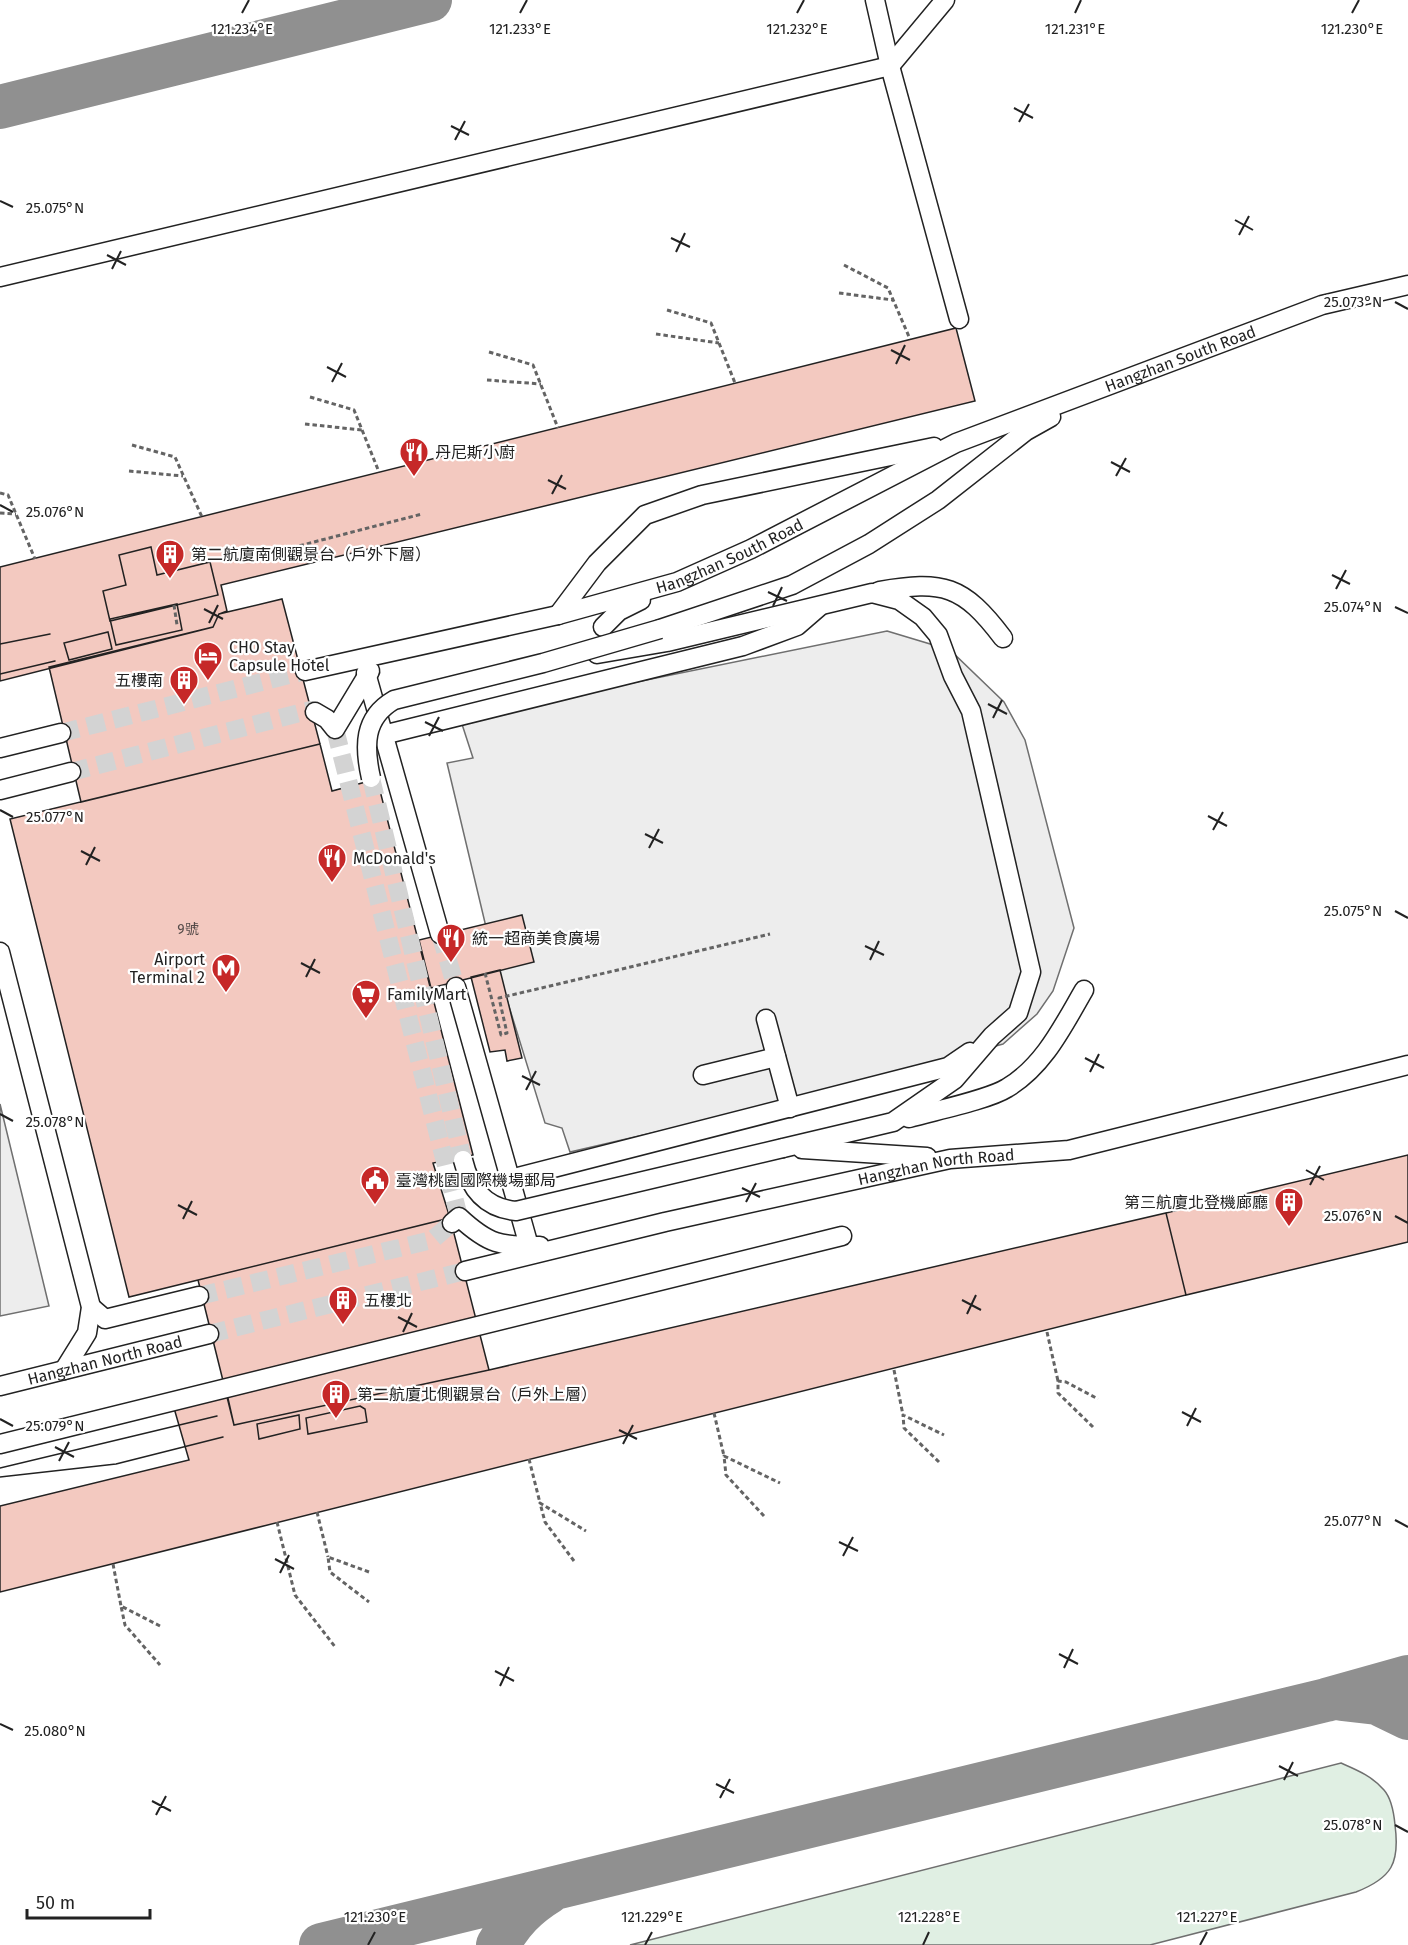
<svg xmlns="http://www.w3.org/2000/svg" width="1408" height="1945" font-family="'Fira Sans','Noto Sans TC',sans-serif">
<rect width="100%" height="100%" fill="#fff"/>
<path fill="#e0efe3" stroke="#6f6f6f" stroke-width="1.5" d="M 1341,1763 C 1357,1770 1372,1776 1384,1790 C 1391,1798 1394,1814 1395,1825 C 1400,1863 1392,1878 1356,1892 L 1150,1945 L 630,1945 Z"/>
<path fill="#ededed" stroke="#6f6f6f" stroke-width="1.5" d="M 887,631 L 950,650 L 1004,702 L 1025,740 L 1074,928 L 1053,991 L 1037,1014 L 1003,1044 L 799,1099 L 570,1152 L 562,1128 L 545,1123 L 491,948 L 447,763 L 473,758 L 460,718 Z
M 0,1104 L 49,1306 L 0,1316 Z"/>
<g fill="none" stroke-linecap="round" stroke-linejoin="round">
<path stroke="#909090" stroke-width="44" d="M 0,107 L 430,0
M 1342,1699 L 1377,1703 L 1408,1718
M 321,1945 L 1326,1700 L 1408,1677
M 498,1945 C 511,1922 526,1906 549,1892"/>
</g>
<path fill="#f3c9c0" stroke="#222" stroke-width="1.5" d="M 956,328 L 975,401 L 221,585 L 227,611 L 219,614 L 213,627 L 0,681 L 0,567 Z
M 151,547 L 157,575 L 210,562 L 218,595 L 110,621 L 103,591 L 126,585 L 119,555 Z
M 282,599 L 320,744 L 81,802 L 49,667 L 213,627 L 219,614 Z
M 177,604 L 182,630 L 116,645 L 110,619 Z
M 108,632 L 112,649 L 69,660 L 64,643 Z
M 320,744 L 332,791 L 377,779 L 473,1155 L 433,1163 L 450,1218 L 129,1297 L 10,819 Z
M 522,915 L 534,962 L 431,988 L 419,940 Z
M 500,970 L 522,1058 L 507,1061 L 505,1050 L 490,1052 L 471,977 Z
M 1408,1155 L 1408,1242 L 1186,1295 L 1166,1213 Z
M 1166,1213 L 1186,1295 L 0,1592 L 0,1506 L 189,1460 L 174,1408 L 227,1394 L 234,1425 L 489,1370 Z
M 450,1218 L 489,1370 L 234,1425 L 198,1280 Z
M 360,1406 L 365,1409 L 367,1422 L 308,1434 L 306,1418 Z
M 299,1415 L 300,1429 L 259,1439 L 257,1424 Z"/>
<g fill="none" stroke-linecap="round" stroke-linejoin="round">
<path stroke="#d3d3d3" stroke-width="18" stroke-dasharray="18 9" stroke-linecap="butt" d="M 335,729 L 459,1217
M 61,733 L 305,671
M 71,772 L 311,710 L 315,712
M 371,778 L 463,1160
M 440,934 L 456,987
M 199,1296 L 432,1240 L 452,1223
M 209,1334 L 465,1271"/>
<g stroke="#222" stroke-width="21">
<g id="minor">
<path d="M 875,0 L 890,66 L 959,319"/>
<path d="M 0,277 L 890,66 L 945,0"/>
<path d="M 879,591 C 943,580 963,585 1003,638"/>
<path d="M 558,615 L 597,563 L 645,515 L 702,495 L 934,447"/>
<path d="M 603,627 L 619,611 L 641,600"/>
<path d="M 660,629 L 792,585 L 869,544 L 938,500 L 1026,431 L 1051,417"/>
<path d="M 597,654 L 667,642 L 872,593 L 899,600 L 923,617 L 938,635 L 953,676 L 971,711 L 1031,972 L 1018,1013 L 992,1036 L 955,1079 L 893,1122 L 783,1148"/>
<path id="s1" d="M 305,671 L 558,615 L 677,582 L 751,549 L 956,443 L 1322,305 L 1408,285"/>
<path d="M 366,673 L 440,934"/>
<path d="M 315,712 L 327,719 L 335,729 L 370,671"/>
<path d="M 383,735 L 743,646 L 797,626 L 819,607"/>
<path d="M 0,748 L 61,733"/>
<path d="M 0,790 L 71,772"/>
<path d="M 0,952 L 91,1307 L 87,1333 L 64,1370"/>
<path d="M 456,987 L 529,1246"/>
<path d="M 766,1019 L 790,1108"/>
<path d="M 703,1075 L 776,1057"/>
<path d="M 909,1118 C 933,1111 988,1100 1007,1088 C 1044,1066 1063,1026 1084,990"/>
<path d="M 802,1149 L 927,1157"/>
<path d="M 510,1179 L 948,1067 L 970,1052"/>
<path d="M 452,1223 L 459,1217 C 489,1245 500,1246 540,1246"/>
<path id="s2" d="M 465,1271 L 665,1222 L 950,1159 L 1069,1150 L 1408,1065"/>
<path d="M 91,1307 L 105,1319 L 199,1296"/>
<path id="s3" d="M 0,1386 L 209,1334"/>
<path d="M 0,1444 L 842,1236"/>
</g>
</g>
<path stroke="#646464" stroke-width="3" stroke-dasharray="4.5 3" stroke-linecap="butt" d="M 844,265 L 888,288 L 910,339
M 839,293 L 893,300
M 667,310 L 711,323 L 735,383
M 656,334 L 719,343
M 489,352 L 533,365 L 558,428
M 487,380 L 541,384
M 310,397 L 354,410 L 379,472
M 305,424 L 362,430
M 132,445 L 175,457 L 202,517
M 129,471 L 183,476
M 0,493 L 8,495 L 35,559
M 0,513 L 16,514
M 256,557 L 422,514
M 174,605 L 177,625
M 485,973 L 501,1035 L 507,1033 L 499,998 L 770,934
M 1047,1332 L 1058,1381
M 894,1370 L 903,1415
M 714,1413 L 724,1456
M 1093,1427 L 1058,1393 L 1058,1381 L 1066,1382 L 1098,1399
M 529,1459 L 540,1503
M 939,1462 L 904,1428 L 903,1415 L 944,1435
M 317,1512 L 328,1557
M 764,1516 L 726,1475 L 724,1456 L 780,1483
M 277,1522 L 295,1595 L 336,1648
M 574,1561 L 545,1522 L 540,1503 L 586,1531
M 113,1564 L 121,1606
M 369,1572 L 328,1557 L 330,1572 L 369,1602
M 160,1626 L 121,1606 L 125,1625 L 160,1665"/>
<use href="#minor" stroke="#fff" stroke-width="18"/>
<path stroke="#222" stroke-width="1.5" d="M 0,644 L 50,634
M 0,674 L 55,661
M 0,1468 L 217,1416
M 0,1477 L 116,1464 L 223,1437"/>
<g stroke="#222" stroke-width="21" stroke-linecap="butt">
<path id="minor-bridge" d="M 371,778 C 364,747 363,718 394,700 L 543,663 L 660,629
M 463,1160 C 470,1189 485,1208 516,1211 L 783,1148"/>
</g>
<use href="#minor-bridge" stroke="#fff" stroke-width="18"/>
</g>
<path fill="none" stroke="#222" stroke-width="2" d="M 242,13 L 249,0M 520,13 L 527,0M 797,13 L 804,0M 1075,13 L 1081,0M 1352,13 L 1359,0M 1014,108 L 1033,118M 1019,122 L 1029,104M 451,126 L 469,135M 455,140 L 465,121M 0,201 L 13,207M 1235,220 L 1253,230M 1239,235 L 1249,216M 671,238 L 690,247M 676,252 L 685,233M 107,255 L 126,265M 112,269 L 121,251M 1395,302 L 1408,309M 891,350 L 910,360M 896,364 L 905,345M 327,367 L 346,377M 332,382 L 342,363M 1111,462 L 1130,472M 1116,476 L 1126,458M 548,480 L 566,489M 552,494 L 562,475M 0,505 L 13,512M 1332,575 L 1350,584M 1336,589 L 1346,570M 768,592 L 787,601M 773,606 L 782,587M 1395,607 L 1408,613M 204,609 L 223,619M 209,623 L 218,605M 988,704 L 1007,714M 993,718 L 1002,700M 425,722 L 443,731M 429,736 L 439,717M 0,810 L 13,817M 1208,816 L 1227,826M 1213,830 L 1223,812M 645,834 L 663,843M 649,848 L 659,829M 81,851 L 100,861M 86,865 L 95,847M 1395,911 L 1408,918M 865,946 L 884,955M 870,960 L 879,941M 301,963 L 320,973M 306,977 L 315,959M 1085,1058 L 1104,1068M 1090,1072 L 1099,1054M 522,1076 L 540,1085M 526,1090 L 536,1071M 0,1114 L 13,1121M 1306,1170 L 1324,1180M 1310,1185 L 1320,1166M 742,1188 L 760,1197M 746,1202 L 756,1183M 178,1205 L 197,1215M 1395,1216 L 1408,1223M 183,1219 L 192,1201M 962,1300 L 981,1310M 967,1314 L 976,1295M 398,1317 L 417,1327M 403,1332 L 412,1313M 1182,1412 L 1201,1422M 0,1419 L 13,1426M 1187,1426 L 1196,1408M 619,1430 L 637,1439M 623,1444 L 633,1425M 55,1447 L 74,1457M 59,1461 L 69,1442M 1395,1520 L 1408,1527M 839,1542 L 858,1551M 843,1556 L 853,1537M 275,1559 L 294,1569M 280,1573 L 289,1555M 1059,1654 L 1078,1664M 1064,1668 L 1073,1649M 495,1671 L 514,1681M 500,1686 L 509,1667M 0,1724 L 13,1730M 1279,1766 L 1298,1776M 1284,1780 L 1293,1762M 716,1784 L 734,1793M 720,1798 L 730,1779M 152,1801 L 171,1811M 156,1815 L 166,1796M 1395,1825 L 1408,1832M 368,1945 L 375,1932M 645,1945 L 652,1932M 923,1945 L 929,1932M 1200,1945 L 1207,1932"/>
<defs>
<g id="restaurant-pin" transform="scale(1.5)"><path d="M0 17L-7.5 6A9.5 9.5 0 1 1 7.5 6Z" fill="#c62828" stroke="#fff"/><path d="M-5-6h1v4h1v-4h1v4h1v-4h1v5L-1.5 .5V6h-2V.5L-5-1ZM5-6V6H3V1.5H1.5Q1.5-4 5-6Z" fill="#fff"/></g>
<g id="building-pin" transform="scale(1.5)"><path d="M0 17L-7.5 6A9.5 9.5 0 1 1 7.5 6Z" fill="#c62828" stroke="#fff"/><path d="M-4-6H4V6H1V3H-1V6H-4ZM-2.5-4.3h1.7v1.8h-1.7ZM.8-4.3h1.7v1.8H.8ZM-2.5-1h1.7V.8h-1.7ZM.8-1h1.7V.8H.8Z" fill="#fff"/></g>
<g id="hotel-pin" transform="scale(1.5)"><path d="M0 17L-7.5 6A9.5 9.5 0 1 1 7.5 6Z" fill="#c62828" stroke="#fff"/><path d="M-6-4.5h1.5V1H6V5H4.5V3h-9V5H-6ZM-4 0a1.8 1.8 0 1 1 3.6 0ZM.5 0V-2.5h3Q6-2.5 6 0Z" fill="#fff"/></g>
<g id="metro-pin" transform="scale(1.5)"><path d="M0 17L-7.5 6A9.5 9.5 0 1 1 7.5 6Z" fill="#c62828" stroke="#fff"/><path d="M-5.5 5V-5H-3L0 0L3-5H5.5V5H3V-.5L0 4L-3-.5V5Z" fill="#fff"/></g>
<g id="supermarket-pin" transform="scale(1.5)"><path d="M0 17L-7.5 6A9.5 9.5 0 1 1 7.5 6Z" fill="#c62828" stroke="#fff"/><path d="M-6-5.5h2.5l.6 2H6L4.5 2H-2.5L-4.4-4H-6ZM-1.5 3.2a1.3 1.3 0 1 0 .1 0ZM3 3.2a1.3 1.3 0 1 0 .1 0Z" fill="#fff"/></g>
<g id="civic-pin" transform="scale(1.5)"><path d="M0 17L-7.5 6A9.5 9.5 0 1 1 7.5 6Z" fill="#c62828" stroke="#fff"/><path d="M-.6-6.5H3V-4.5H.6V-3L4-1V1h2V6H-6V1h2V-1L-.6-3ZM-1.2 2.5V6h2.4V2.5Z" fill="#fff"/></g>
</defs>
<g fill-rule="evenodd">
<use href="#restaurant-pin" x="414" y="452"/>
<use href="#building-pin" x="170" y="554"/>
<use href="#hotel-pin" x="208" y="656"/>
<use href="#building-pin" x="184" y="680"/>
<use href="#restaurant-pin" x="332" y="858"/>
<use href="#restaurant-pin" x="451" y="938"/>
<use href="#metro-pin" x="226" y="968"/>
<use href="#supermarket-pin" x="366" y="994"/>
<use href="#civic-pin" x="375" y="1180"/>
<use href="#building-pin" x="1289" y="1202"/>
<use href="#building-pin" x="343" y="1300"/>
<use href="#building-pin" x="336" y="1394"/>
</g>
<g text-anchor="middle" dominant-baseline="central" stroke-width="4.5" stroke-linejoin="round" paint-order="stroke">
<g font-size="14" fill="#564c4a">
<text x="188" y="929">9號</text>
</g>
<g font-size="16" fill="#222" stroke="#fff">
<text stroke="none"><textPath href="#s1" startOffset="934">Hangzhan South Road</textPath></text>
<text stroke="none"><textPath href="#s1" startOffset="441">Hangzhan South Road</textPath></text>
<text stroke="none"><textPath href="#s2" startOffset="483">Hangzhan North Road</textPath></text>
<text stroke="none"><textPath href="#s3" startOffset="108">Hangzhan North Road</textPath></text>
</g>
<g font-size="16" fill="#222" stroke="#fff" text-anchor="start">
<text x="435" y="452">丹尼斯小廚</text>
<text x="191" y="554">第二航廈南側觀景台（戶外下層）</text>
<text x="229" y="647">CHO Stay<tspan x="229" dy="18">Capsule Hotel</tspan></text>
<text x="163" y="680" text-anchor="end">五樓南</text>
<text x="353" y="858">McDonald's</text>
<text x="472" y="938">統一超商美食廣場</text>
<text x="205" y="959" text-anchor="end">Airport<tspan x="205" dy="18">Terminal 2</tspan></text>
<text x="387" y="994">FamilyMart</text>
<text x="396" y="1180">臺灣桃園國際機場郵局</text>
<text x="1268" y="1202" text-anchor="end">第三航廈北登機廊廳</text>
<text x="364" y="1300">五樓北</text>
<text x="357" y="1394">第二航廈北側觀景台（戶外上層）</text>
</g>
</g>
<g font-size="15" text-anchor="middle" fill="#222" stroke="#fff" stroke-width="4.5" stroke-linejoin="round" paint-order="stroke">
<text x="242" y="34">121.234°E</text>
<text x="520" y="34">121.233°E</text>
<text x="797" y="34">121.232°E</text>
<text x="1075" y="34">121.231°E</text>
<text x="1352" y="34">121.230°E</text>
<text x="55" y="213">25.075°N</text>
<text x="1353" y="307">25.073°N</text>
<text x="55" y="517">25.076°N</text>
<text x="1353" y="612">25.074°N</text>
<text x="55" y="822">25.077°N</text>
<text x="1353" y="916">25.075°N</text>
<text x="55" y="1127">25.078°N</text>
<text x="1353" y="1221">25.076°N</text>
<text x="55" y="1431">25.079°N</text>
<text x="1353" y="1526">25.077°N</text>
<text x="55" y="1736">25.080°N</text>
<text x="1353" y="1830">25.078°N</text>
<text x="375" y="1922">121.230°E</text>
<text x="652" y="1922">121.229°E</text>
<text x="929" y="1922">121.228°E</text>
<text x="1207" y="1922">121.227°E</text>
</g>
<path d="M27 1909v9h123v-9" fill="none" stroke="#222222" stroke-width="3"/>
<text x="36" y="1909" font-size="18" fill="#222222" stroke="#ffffff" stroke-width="4.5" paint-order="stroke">50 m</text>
</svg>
